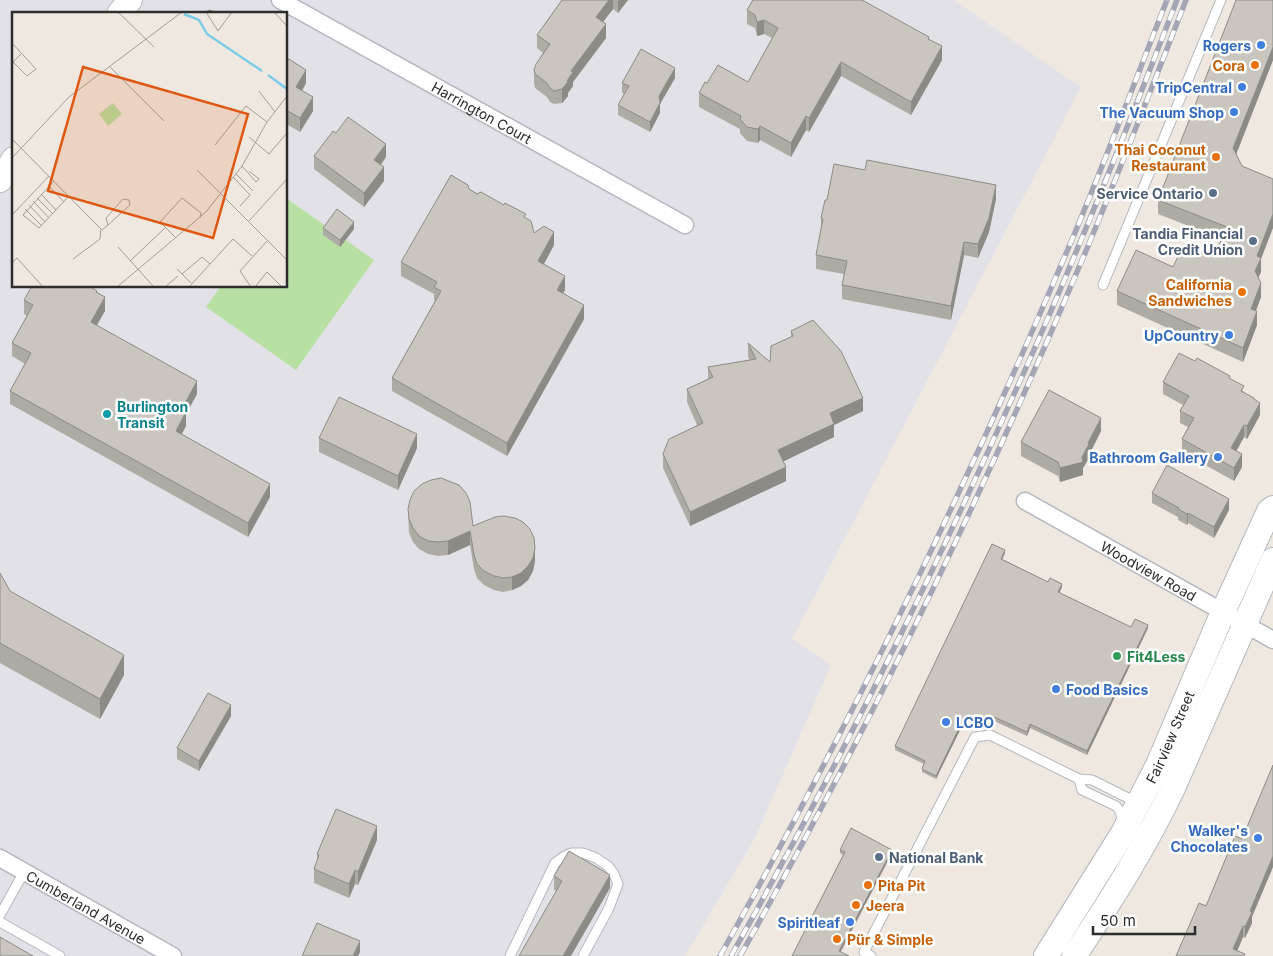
<svg xmlns="http://www.w3.org/2000/svg" width="1273" height="956" font-family="Inter,sans-serif">
<rect width="100%" height="100%" fill="#eee8e1"/>
<path fill="#e2e1e7" fill-rule="evenodd" d="M 0,0 L 953,0 L 1081,87 L 792,639 L 831,665 L 754,840 L 685,956 L 0,956 ZM 14,14 L 286,14 L 286,286 L 14,286 Z"/>
<path fill="#b7e0a2" d="M 286,198 L 374,260 L 296,370 L 206,307 L 221,286 L 286,286 Z"/>
<g fill="none" stroke-linecap="round" stroke-linejoin="round">
<g stroke="#b4b7bf" stroke-width="11">
<path id="lane" d="M 1103,285 L 1221,0
M 1079,779 L 1082,790 L 1116,806 L 1120,811 L 1123,822
M 0,915 L 24,872
M 0,922 L 60,956
M 510,956 L 555,863 L 563,857 L 571,853 L 583,853 L 596,858 L 608,866 L 614,874 L 618,884 L 609,908 L 583,956
M 871,956 L 864,952 L 975,737 L 990,735 L 1079,779 L 1092,780 L 1138,803"/>
</g>
<g stroke="#b4b7bf" stroke-width="19">
<g id="street">
<path id="s1" d="M 280,0 L 685,225"/>
<path id="s2" d="M 1025,501 L 1273,640"/>
<path id="s3" d="M 0,858 L 173,956"/>
</g>
</g>
<g stroke="#b4b7bf" stroke-width="26">
<g id="secondary">
<path d="M 119,14 L 130,0"/>
<path d="M 0,180 L 14,159"/>
<path id="s4" d="M 1046,956 L 1123,833 L 1158,765 L 1223,612 L 1269,511 L 1273,508"/>
<path d="M 1074,956 C 1110,902 1145,847 1173,788 L 1273,560"/>
</g>
</g>
<use href="#lane" stroke="#fff" stroke-width="9"/>
<use href="#street" stroke="#fff" stroke-width="16"/>
<use href="#secondary" stroke="#fff" stroke-width="24"/>
<g stroke="#a4a6b6" stroke-width="5.5">
<path id="rail" d="M 720,956 C 850,725 967,486 1071,242 C 1105,162 1135,81 1167,0
M 731,956 C 834,773 929,584 1015,392 C 1074,263 1126,132 1177,0
M 740,956 C 870,727 986,489 1088,246 C 1122,165 1154,82 1186,0"/>
</g>
<use href="#rail" stroke="#fff" stroke-width="4" stroke-dasharray="11" stroke-linecap="butt"/>
</g>
<path fill="#aeaaa4" d="M 562,0 L 628,0 L 618,13 L 613,9 L 603,22 L 606,38 L 573,82 L 573,86 L 568,93 L 568,96 L 562,103 L 554,104 L 550,102 L 547,97 L 535,88 L 534,83 L 534,70 L 543,53 L 537,48 L 537,35 Z
M 1273,0 L 1273,60 L 1236,155 L 1261,259 L 1261,272 L 1258,278 L 1261,297 L 1256,311 L 1257,325 L 1243,362 L 1117,305 L 1117,291 L 1173,267 L 1199,258 L 1216,251 L 1222,239 L 1158,214 L 1158,200 Z
M 747,10 L 929,39 L 942,60 L 911,115 L 841,76 L 809,132 L 806,130 L 791,157 L 760,140 L 758,143 L 747,141 L 740,133 L 740,129 L 699,107 L 699,93 L 707,83 L 748,82 L 772,38 L 764,34 L 757,36 L 755,28 L 747,24 Z
M 286,63 L 306,83 L 302,91 L 313,111 L 300,132 L 286,124 Z
M 675,78 L 660,104 L 660,113 L 650,132 L 618,115 L 618,105 L 624,94 L 622,93 L 622,83 Z
M 314,156 L 386,157 L 381,165 L 384,181 L 364,207 L 314,169 Z
M 469,189 L 526,218 L 534,233 L 554,245 L 544,264 L 565,290 L 563,293 L 584,319 L 507,456 L 392,391 L 392,378 L 435,301 L 434,300 L 434,294 L 401,276 L 401,262 Z
M 996,199 L 989,232 L 978,258 L 964,255 L 951,320 L 842,299 L 842,285 L 844,274 L 816,269 L 816,255 L 821,230 L 821,218 L 827,200 Z
M 323,228 L 354,229 L 340,247 L 323,235 Z
M 97,292 L 105,311 L 97,325 L 197,394 L 186,414 L 186,426 L 181,434 L 270,497 L 248,537 L 10,404 L 10,391 L 25,364 L 12,356 L 12,343 L 27,316 L 24,314 L 24,300 Z
M 791,331 L 863,411 L 834,425 L 834,437 L 784,461 L 786,481 L 690,526 L 663,468 L 663,454 L 697,425 L 687,402 L 687,389 L 708,379 L 708,367 L 750,360 L 748,357 L 748,343 L 770,362 L 791,337 Z
M 1230,379 L 1244,392 L 1254,400 L 1260,415 L 1247,439 L 1244,437 L 1236,451 L 1242,467 L 1234,481 L 1182,452 L 1182,439 L 1188,427 L 1180,423 L 1180,411 L 1183,405 L 1163,394 L 1163,382 Z
M 1101,431 L 1089,455 L 1089,458 L 1083,468 L 1083,475 L 1060,482 L 1058,476 L 1021,456 L 1021,442 Z
M 319,438 L 417,448 L 398,490 L 319,452 Z
M 1152,493 L 1229,510 L 1214,538 L 1188,523 L 1187,525 L 1178,520 L 1178,517 L 1152,503 Z
M 408,509 L 473,526 L 535,561 L 533,571 L 528,580 L 521,586 L 512,590 L 503,592 L 494,590 L 484,585 L 477,578 L 474,569 L 470,545 L 448,555 L 438,556 L 428,554 L 419,549 L 413,542 L 409,533 Z
M 1005,553 L 1002,559 L 1048,582 L 1062,587 L 1059,593 L 1131,627 L 1148,628 L 1087,755 L 1030,728 L 1027,736 L 992,720 L 963,724 L 936,779 L 922,772 L 922,769 L 924,764 L 895,750 L 895,746 Z
M 0,573 L 10,591 L 124,675 L 100,719 L 0,663 Z
M 231,716 L 199,771 L 177,759 L 177,748 Z
M 377,840 L 358,885 L 355,884 L 349,898 L 314,883 L 314,869 L 317,862 L 317,854 Z
M 840,850 L 892,853 L 841,952 L 792,956 L 843,855 L 840,853 Z
M 554,876 L 610,888 L 557,891 L 554,890 Z
M 1206,906 L 1252,917 L 1252,923 L 1245,938 L 1243,937 L 1237,951 L 1245,956 L 1176,956 Z"/>
<path fill="#8d8b86" d="M 609,0 L 613,0 L 613,9 L 596,31 L 596,17 Z
M 618,0 L 628,0 L 618,13 Z
M 764,20 L 764,34 L 757,36 L 757,22 Z
M 606,24 L 606,38 L 573,82 L 573,86 L 568,93 L 568,96 L 562,103 L 562,89 L 571,71 Z
M 942,46 L 942,60 L 911,115 L 911,102 Z
M 1273,47 L 1273,60 L 1233,162 L 1233,148 Z
M 841,62 L 841,76 L 809,132 L 809,118 Z
M 675,68 L 675,78 L 660,104 L 660,113 L 650,132 L 650,122 L 659,96 Z
M 306,70 L 306,83 L 296,101 L 296,87 Z
M 313,97 L 313,111 L 300,132 L 300,118 Z
M 806,116 L 806,130 L 791,157 L 791,143 Z
M 760,126 L 760,140 L 758,143 L 758,129 Z
M 386,144 L 386,157 L 374,173 L 374,160 Z
M 384,167 L 384,181 L 364,207 L 364,193 Z
M 996,185 L 996,199 L 989,232 L 978,258 L 978,244 Z
M 1273,214 L 1273,228 L 1261,259 L 1261,272 L 1255,285 L 1257,256 Z
M 354,222 L 354,229 L 340,247 L 340,240 Z
M 554,232 L 554,245 L 538,275 L 538,261 Z
M 964,242 L 964,255 L 951,320 L 951,306 Z
M 565,276 L 565,290 L 557,304 L 557,290 Z
M 1261,283 L 1261,297 L 1251,323 L 1251,309 Z
M 105,297 L 105,311 L 91,335 L 91,322 Z
M 584,305 L 584,319 L 507,456 L 507,443 Z
M 1257,311 L 1257,325 L 1243,362 L 1243,348 Z
M 197,381 L 197,394 L 186,414 L 186,426 L 176,445 L 176,431 L 182,409 Z
M 863,398 L 863,411 L 834,425 L 834,437 L 778,464 L 778,450 L 830,413 Z
M 1260,403 L 1260,415 L 1247,439 L 1247,426 Z
M 1101,418 L 1101,431 L 1089,455 L 1089,458 L 1083,468 L 1083,475 L 1060,482 L 1060,468 L 1088,443 Z
M 1244,425 L 1244,437 L 1231,461 L 1231,448 Z
M 417,434 L 417,448 L 398,490 L 398,476 Z
M 1242,454 L 1242,467 L 1234,481 L 1234,468 Z
M 786,467 L 786,481 L 690,526 L 690,512 Z
M 270,484 L 270,497 L 248,537 L 248,523 Z
M 1229,499 L 1229,510 L 1214,538 L 1214,527 Z
M 1188,513 L 1188,523 L 1187,525 L 1187,514 Z
M 470,531 L 470,545 L 448,555 L 448,541 Z
M 535,548 L 535,561 L 533,571 L 528,580 L 521,586 L 512,590 L 512,577 Z
M 1005,550 L 1005,553 L 1001,562 L 1001,559 Z
M 1062,584 L 1062,587 L 1058,596 L 1058,592 Z
M 1148,625 L 1148,628 L 1087,755 L 1087,751 Z
M 124,655 L 124,675 L 100,719 L 100,699 Z
M 231,705 L 231,716 L 199,771 L 199,761 Z
M 963,720 L 963,724 L 936,779 L 936,776 Z
M 1030,724 L 1030,728 L 1027,736 L 1027,732 Z
M 377,826 L 377,840 L 358,885 L 358,872 Z
M 892,850 L 892,853 L 839,954 L 839,951 Z
M 1273,856 L 1273,867 L 1252,917 L 1252,923 L 1245,938 L 1245,927 L 1250,911 Z
M 355,870 L 355,884 L 349,898 L 349,884 Z
M 610,875 L 610,888 L 571,956 L 563,956 Z
M 1243,926 L 1243,937 L 1235,956 L 1233,949 Z
M 360,941 L 360,952 L 358,956 L 353,956 Z"/>
<path fill="#cac6bf" stroke="#8d8b86" d="M 562,0 L 609,0 L 596,17 L 606,24 L 571,71 L 573,72 L 567,81 L 568,82 L 562,89 L 554,91 L 550,88 L 547,83 L 535,74 L 534,70 L 536,64 L 550,44 L 537,35 Z
M 753,0 L 862,0 L 929,37 L 928,39 L 942,46 L 911,102 L 841,62 L 809,118 L 806,116 L 791,143 L 760,126 L 758,129 L 747,127 L 740,119 L 741,116 L 699,93 L 705,82 L 707,83 L 718,65 L 748,82 L 778,28 L 764,20 L 757,22 L 755,15 L 747,10 Z
M 1236,0 L 1273,0 L 1273,47 L 1233,148 L 1242,166 L 1273,179 L 1273,214 L 1257,256 L 1261,258 L 1255,271 L 1261,283 L 1251,309 L 1257,311 L 1243,348 L 1117,291 L 1136,250 L 1173,267 L 1181,250 L 1199,258 L 1205,246 L 1216,251 L 1227,227 L 1158,200 Z
M 209,10 L 213,11 L 217,14 L 204,14 Z
M 641,49 L 675,68 L 659,96 L 660,103 L 650,122 L 618,105 L 629,86 L 622,83 Z
M 289,59 L 306,70 L 296,87 L 313,97 L 300,118 L 286,110 L 286,63 Z
M 348,117 L 386,144 L 374,160 L 384,167 L 364,193 L 314,156 L 333,131 L 336,133 Z
M 867,160 L 996,185 L 989,218 L 978,244 L 964,242 L 951,306 L 842,285 L 847,261 L 816,255 L 823,219 L 821,218 L 825,200 L 827,200 L 834,164 L 865,170 Z
M 451,175 L 468,185 L 469,189 L 477,194 L 481,192 L 504,205 L 505,203 L 526,214 L 524,217 L 531,221 L 534,233 L 544,226 L 554,232 L 538,261 L 565,276 L 557,290 L 584,305 L 507,443 L 392,378 L 441,291 L 434,287 L 437,282 L 401,262 Z
M 337,209 L 354,222 L 340,240 L 323,228 Z
M 32,286 L 89,286 L 97,291 L 96,292 L 105,297 L 91,322 L 197,381 L 182,409 L 186,412 L 176,431 L 270,484 L 248,523 L 10,391 L 31,353 L 12,343 L 33,305 L 24,300 Z
M 813,320 L 841,351 L 863,398 L 830,413 L 834,424 L 778,450 L 786,467 L 690,512 L 663,454 L 669,439 L 703,423 L 687,389 L 713,377 L 708,367 L 756,359 L 748,343 L 770,362 L 771,346 L 793,336 L 791,331 Z
M 1179,353 L 1195,361 L 1197,358 L 1230,376 L 1229,378 L 1244,386 L 1241,391 L 1254,398 L 1254,399 L 1260,403 L 1247,426 L 1244,425 L 1231,448 L 1242,454 L 1234,468 L 1182,439 L 1194,418 L 1180,411 L 1189,396 L 1163,382 Z
M 1049,390 L 1101,418 L 1088,443 L 1089,444 L 1082,457 L 1083,462 L 1060,468 L 1058,462 L 1021,442 Z
M 339,397 L 417,434 L 398,476 L 319,438 Z
M 1167,465 L 1229,499 L 1214,527 L 1188,513 L 1187,514 L 1178,509 L 1179,508 L 1152,493 Z
M 441,478 L 459,485 L 466,493 L 470,502 L 473,526 L 495,517 L 504,516 L 515,518 L 523,522 L 530,529 L 534,538 L 535,548 L 533,558 L 528,566 L 521,573 L 512,577 L 503,578 L 494,576 L 484,571 L 477,564 L 474,555 L 470,531 L 448,541 L 438,542 L 428,541 L 419,536 L 413,528 L 409,519 L 408,509 L 410,500 L 414,491 L 422,484 L 431,480 Z
M 992,544 L 1005,550 L 1001,559 L 1048,582 L 1050,578 L 1062,584 L 1058,592 L 1131,627 L 1135,619 L 1148,625 L 1087,751 L 1030,724 L 1027,732 L 992,716 L 963,720 L 936,776 L 922,769 L 925,761 L 895,746 Z
M 0,573 L 10,591 L 124,655 L 100,699 L 0,643 Z
M 208,693 L 231,705 L 199,761 L 177,748 Z
M 1273,765 L 1273,856 L 1250,911 L 1252,912 L 1245,927 L 1243,926 L 1233,949 L 1245,954 L 1244,956 L 1176,956 L 1199,903 L 1206,906 L 1235,836 L 1242,839 Z
M 336,809 L 377,826 L 358,872 L 355,870 L 349,884 L 314,869 L 319,855 L 317,854 Z
M 851,828 L 892,850 L 839,951 L 849,956 L 792,956 L 845,852 L 840,850 Z
M 569,851 L 610,875 L 563,956 L 519,956 L 562,881 L 554,876 Z
M 317,923 L 360,941 L 353,956 L 302,956 Z
M 0,937 L 33,956 L 0,956 Z"/>
<g fill="#3f7fe0" stroke="#fff" stroke-width="2">
<circle cx="1261" cy="45" r="5"/>
<circle cx="1242" cy="87" r="5"/>
<circle cx="1234" cy="112" r="5"/>
<circle cx="1229" cy="335" r="5"/>
<circle cx="1218" cy="457" r="5"/>
<circle cx="1056" cy="689" r="5"/>
<circle cx="946" cy="722" r="5"/>
<circle cx="1258" cy="838" r="5"/>
<circle cx="850" cy="922" r="5"/>
</g>
<g fill="#e8710a" stroke="#fff" stroke-width="2">
<circle cx="1255" cy="65" r="5"/>
<circle cx="1216" cy="157" r="5"/>
<circle cx="1242" cy="292" r="5"/>
<circle cx="868" cy="885" r="5"/>
<circle cx="856" cy="905" r="5"/>
<circle cx="837" cy="939" r="5"/>
</g>
<g fill="#5c6f8a" stroke="#fff" stroke-width="2">
<circle cx="1213" cy="193" r="5"/>
<circle cx="1253" cy="241" r="5"/>
<circle cx="879" cy="857" r="5"/>
</g>
<circle fill="#0f9aa8" stroke="#fff" stroke-width="2" cx="107" cy="414" r="5"/>
<circle fill="#2e9e5b" stroke="#fff" stroke-width="2" cx="1117" cy="656" r="5"/>
<g text-anchor="middle" dominant-baseline="central" stroke-width="5" stroke-linejoin="round" paint-order="stroke">
<g font-size="14" font-weight="bold" fill="#366cbe" stroke="#fff" text-anchor="end">
<text x="1251" y="45">Rogers</text>
<text x="1232" y="87">TripCentral</text>
<text x="1224" y="112">The Vacuum Shop</text>
<text x="1219" y="335">UpCountry</text>
<text x="1208" y="457">Bathroom Gallery</text>
<text x="1066" y="689" text-anchor="start">Food Basics</text>
<text x="956" y="722" text-anchor="start">LCBO</text>
<text x="1248" y="830">Walker's<tspan x="1248" dy="16">Chocolates</tspan></text>
<text x="840" y="922">Spiritleaf</text>
</g>
<g font-size="14" font-weight="bold" fill="#c56008" stroke="#fff" text-anchor="end">
<text x="1245" y="65">Cora</text>
<text x="1206" y="149">Thai Coconut<tspan x="1206" dy="16">Restaurant</tspan></text>
<text x="1232" y="284">California<tspan x="1232" dy="16">Sandwiches</tspan></text>
<text x="878" y="885" text-anchor="start">Pita Pit</text>
<text x="866" y="905" text-anchor="start">Jeera</text>
<text x="847" y="939" text-anchor="start">Pür &amp; Simple</text>
</g>
<g font-size="14" fill="#2d2d2d" stroke="#fff">
<text stroke="none"><textPath href="#s1" startOffset="231">Harrington Court</textPath></text>
<text stroke="none"><textPath href="#s2" startOffset="142">Woodview Road</textPath></text>
<text stroke="none"><textPath href="#s4" startOffset="252">Fairview Street</textPath></text>
<text stroke="none"><textPath href="#s3" startOffset="99">Cumberland Avenue</textPath></text>
</g>
<g font-size="14" font-weight="bold" fill="#4e5e75" stroke="#fff" text-anchor="end">
<text x="1203" y="193">Service Ontario</text>
<text x="1243" y="233">Tandia Financial<tspan x="1243" dy="16">Credit Union</tspan></text>
<text x="889" y="857" text-anchor="start">National Bank</text>
</g>
<g font-size="14" font-weight="bold" fill="#0d838f" stroke="#fff" text-anchor="start">
<text x="117" y="406">Burlington<tspan x="117" dy="16">Transit</tspan></text>
</g>
<g font-size="14" font-weight="bold" fill="#27864d" stroke="#fff" text-anchor="start">
<text x="1127" y="656">Fit4Less</text>
</g>
</g>
<g transform="translate(12 12)">
<rect width="275" height="275" fill="#eee8e1"/>
<path d="M 101,91 L 110,102 L 96,114 L 87,102 Z" fill="#b7e0a2"/>
<path fill="none" stroke="#7ccce8" stroke-width="2.5" d="M 172,2 L 187,8 L 195,22 L 250,59M 256,63 L 275,77"/>
<path fill="none" stroke="#a19d99" stroke-width="1" d="M 106,0 L 142,35M 194,0 L 206,19 L 220,0M 262,0 L 275,14M 0,31 L 24,57 L 15,64 L 1,50 L 9,42M 97,54 L 152,109M 247,79 L 263,100M 237,125 L 257,142 L 275,121M 0,127 L 89,217 L 88,227 L 61,247M 203,133 L 234,94 L 255,110M 0,146 L 57,85 L 170,0M 230,154 L 244,170 L 247,167 L 237,159M 185,158 L 275,248M 224,162 L 241,179M 221,165 L 238,183 L 228,194M 42,169 L 11,203 L 27,216 L 57,184M 37,174 L 52,190M 29,182 L 44,198M 25,186 L 41,202M 21,189 L 37,206M 17,193 L 33,210M 13,197 L 30,214M 1,202 L 37,164M 237,209 L 275,167M 90,218 L 96,213 L 94,206 L 111,187 L 117,188 L 118,193 L 96,213M 163,225 L 148,210 L 170,186 L 189,201 L 188,206M 106,235 L 142,275M 118,249 L 153,216M 0,251 L 5,246 L 31,275M 165,257 L 179,271M 170,262 L 190,245 L 198,252M 105,275 L 194,200 L 230,154 L 255,110 L 275,84M 153,275 L 166,264M 177,275 L 221,227 L 240,244M 239,275 L 228,259 L 256,228M 243,275 L 255,260 L 270,275"/>
<path fill="#df570e" fill-opacity="0.15" stroke="#df570e" stroke-width="2.5" d="M 71,55 L 236,102 L 201,226 L 36,179 Z"/>
<rect width="275" height="275" fill="none" stroke="#2d2d2d" stroke-width="2.5"/>
</g>
<path d="M1093 926v8h102v-8" fill="none" stroke="#2d2d2d" stroke-width="2.5"/>
<text x="1100" y="926" font-size="15" fill="#2d2d2d" stroke="#ffffff" stroke-width="4" paint-order="stroke">50 m</text>
</svg>
